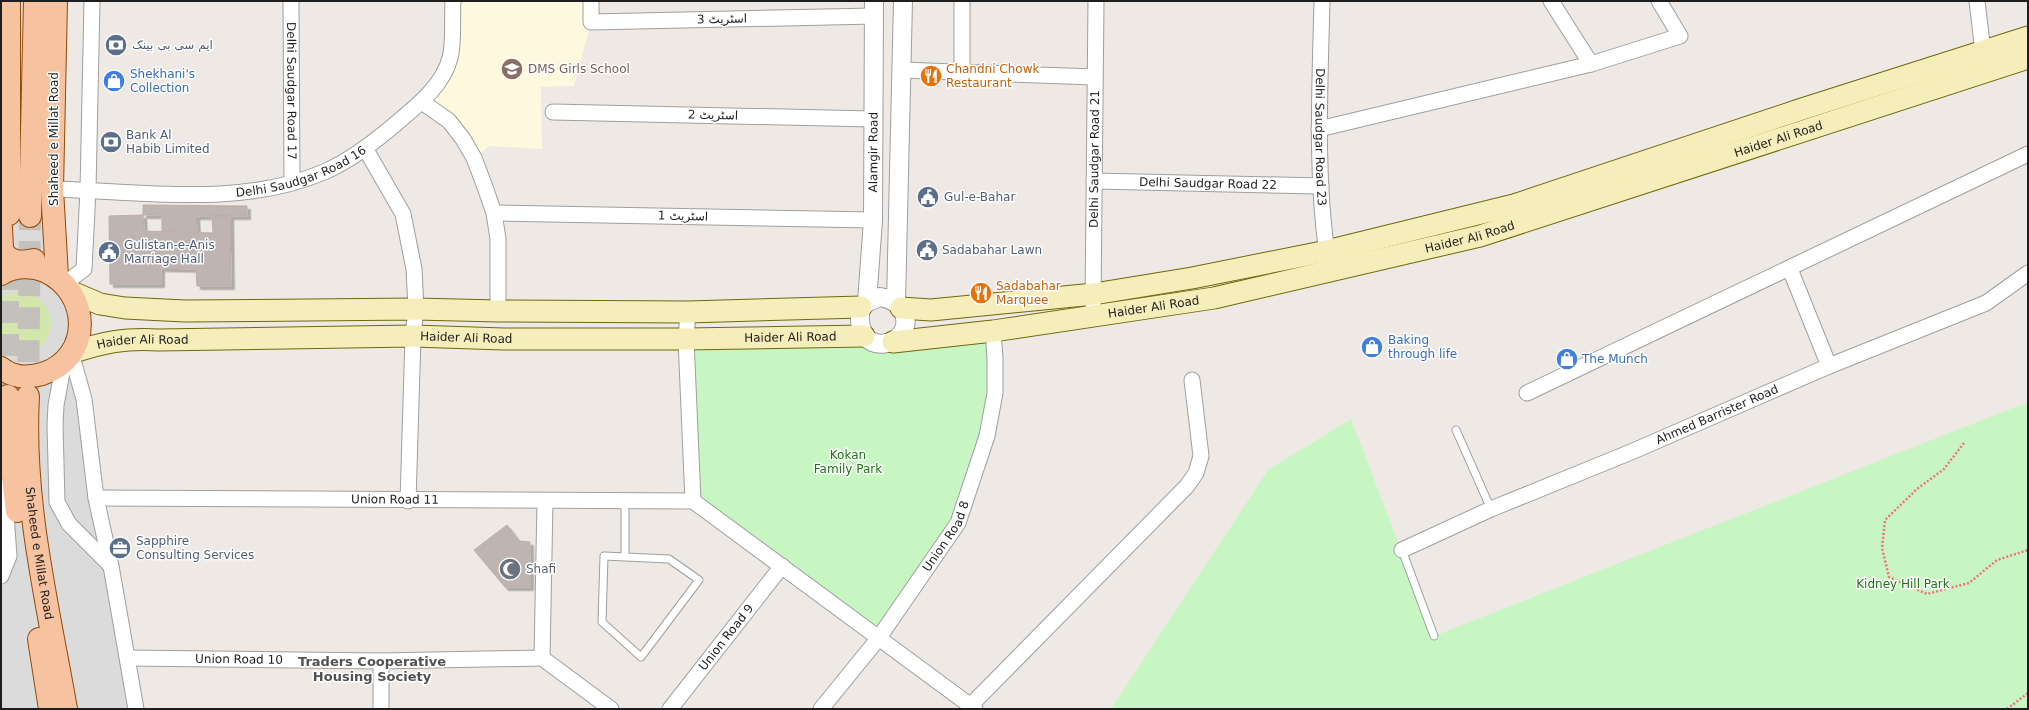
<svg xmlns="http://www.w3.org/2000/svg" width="2029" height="710" font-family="'DejaVu Sans',Vazirmatn,sans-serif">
<defs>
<filter id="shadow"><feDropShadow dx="3.5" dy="3.5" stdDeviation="0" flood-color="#0004"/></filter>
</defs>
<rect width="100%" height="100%" fill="#eee9e4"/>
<path fill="#dcdbdb" d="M 1,1 L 60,1 L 60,215 L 134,709 L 1,709 Z"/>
<path fill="#fdf8de" d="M 453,1 L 591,1 L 591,22 L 574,86 L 541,87 L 542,149 L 490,146 L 474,158 L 422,102 L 440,80 Z"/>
<path fill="#d3e6ac" d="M 19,292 C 81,302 40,381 1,351 L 1,298 L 8,294 Z"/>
<path fill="#c8f6c3" d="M 993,331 L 995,393 L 958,523 L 878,639 L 693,501 L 686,339 L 927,338 Z
M 2028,402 L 2028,709 L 1111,709 L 1268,470 L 1351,419 L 1434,636 Z"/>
<path fill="#beb4b1" stroke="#bfada7" filter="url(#shadow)" d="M 143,205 L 247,206 L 247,216 L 196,216 L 197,231 L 162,231 L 162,215 L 143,215 Z
M 143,215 L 144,231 L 213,233 L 212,216 L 230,216 L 231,286 L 197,286 L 196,269 L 161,268 L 161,284 L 110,284 L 109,216 Z
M 507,525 L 519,541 L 530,542 L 530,587 L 505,587 L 474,550 Z"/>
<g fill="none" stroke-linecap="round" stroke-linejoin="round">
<path stroke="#c4c0bc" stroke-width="22" stroke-dasharray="22 11" stroke-linecap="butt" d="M 8,389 L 8,253
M 28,395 L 30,216"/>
<g stroke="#9f9f9f" stroke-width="9">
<path id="service" d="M 1456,430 L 1491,509
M 1402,550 L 1434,636
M 604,556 L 669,559 L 699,580 L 641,657 L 602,622 Z
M 625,557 L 625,501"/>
</g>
<g stroke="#9f9f9f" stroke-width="17">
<g id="minor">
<path id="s1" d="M 291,1 L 292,182"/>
<path d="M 591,1 L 591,22 L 874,16"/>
<path d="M 962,1 L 962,72"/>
<path id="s2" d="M 1322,1 C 1320,88 1315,175 1328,261"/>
<path d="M 1551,1 L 1591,64"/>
<path d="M 1977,1 L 1984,60"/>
<path d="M 901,70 L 1095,77"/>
<path d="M 422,102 L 449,121 L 463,139 L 474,158 L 485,187 L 494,213 L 498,239 L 498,311"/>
<path d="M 553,112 L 872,119"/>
<path d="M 1319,129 L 1591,64 L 1680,36 L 1659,1"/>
<path d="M 365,148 L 403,214 L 414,269 L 416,309 L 413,336 L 408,501"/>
<path id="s3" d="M 1094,181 L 1321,186"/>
<path id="s4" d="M 52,189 C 142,191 239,208 324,172 C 352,160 377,140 399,121 C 419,104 443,85 450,58 C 454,44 452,17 453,1"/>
<path d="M 494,213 L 873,220"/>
<path d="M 1790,269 L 1829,366"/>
<path d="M 64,284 L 84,269 L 88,190 L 92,1"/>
<path id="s5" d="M 1093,304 L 1096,1"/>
<path d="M 688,312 L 686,339 L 693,501"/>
<path d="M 71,353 L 84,399 L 96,498 L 111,566 L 136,709"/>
<path d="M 64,362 L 56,405 L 55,425 L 57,502 L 69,524 L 111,566"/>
<path d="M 1527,393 L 2028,154"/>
<path id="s6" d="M 96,498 L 693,501"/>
<path d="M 545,501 L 542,658 L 611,709"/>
<path d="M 693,501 L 975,709"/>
<path id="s7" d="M 1402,550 L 1491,509 L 1631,452 L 1829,366 L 1986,303 L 2028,273"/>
<path d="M 1,576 L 9,556 L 4,487"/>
<path id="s8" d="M 128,658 L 381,661 L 542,658"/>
<path d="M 381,661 L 381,709"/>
<path d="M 971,705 L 1187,486 L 1196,473 L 1201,456 L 1192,380"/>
<path id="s9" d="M 670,709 L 782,566"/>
<path id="s10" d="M 821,709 L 878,639 L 958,523 L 987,436 L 995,393 L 995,358 L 993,331"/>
</g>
</g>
<g stroke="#9f9f9f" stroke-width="20">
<g id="tertiary">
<path d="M 880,297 C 890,299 898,302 903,311 C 919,346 851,364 861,307 L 862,308 L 867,302 Z"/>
<path id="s11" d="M 867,302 L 873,220 L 874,1"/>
<path d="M 896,302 L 903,1"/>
</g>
</g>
<g stroke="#6f680b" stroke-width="23">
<g id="secondary">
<path d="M 72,292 L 100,304 L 125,308 L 185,311 L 416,309 L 498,311 L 688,312 L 861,307"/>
<path d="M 901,308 L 931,310 L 1094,294 L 1192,278 L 1327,251 L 1514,205 L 1799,110 L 2028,37"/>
<path id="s12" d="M 893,342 L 993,331 L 1214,298 L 1480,236 L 2028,58"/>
<path id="s13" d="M 71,353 C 104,342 124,338 159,340 L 413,336 L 504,339 L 686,339 L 864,336"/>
</g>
</g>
<g stroke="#8f4b08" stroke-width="24">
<g id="primary">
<path d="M 56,1 L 52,189 L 57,276"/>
<path d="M 9,214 L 9,1"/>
<path d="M 30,216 L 35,1"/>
<path d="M 1,228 L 3,265"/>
<path d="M 2,250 C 9,263 21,263 34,260"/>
<path d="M 1,274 C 13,266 32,265 45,271 C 91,292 93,358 42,374 C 34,376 23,378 15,375 C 10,374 5,371 1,368"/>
<path d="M 8,396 L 10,451 L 17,511"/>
<path id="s14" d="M 28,396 C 22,501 48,606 66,709"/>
<path d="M 39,639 L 50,709"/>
</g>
</g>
<path stroke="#f2717a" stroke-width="2.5" stroke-dasharray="2 2" stroke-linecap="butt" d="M 1964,443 L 1944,469 L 1917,489 L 1885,520 L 1882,548 L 1889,577 L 1927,594 L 1969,583 L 1997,560 L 2028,550
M 2007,709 L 2028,693"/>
<use href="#service" stroke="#fff" stroke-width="7"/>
<use href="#minor" stroke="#fff" stroke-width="15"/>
<use href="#tertiary" stroke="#fff" stroke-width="18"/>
<use href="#secondary" stroke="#f6eeba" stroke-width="21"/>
<use href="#primary" stroke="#f7c2a0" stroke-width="22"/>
</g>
<defs>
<g id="bank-disc" transform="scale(1.15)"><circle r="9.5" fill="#5c6f8a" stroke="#fff"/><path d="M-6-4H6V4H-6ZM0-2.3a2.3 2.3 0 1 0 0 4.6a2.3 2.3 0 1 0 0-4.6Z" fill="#fff"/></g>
<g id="school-disc" transform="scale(1.15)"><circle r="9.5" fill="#8d6e63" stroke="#fff"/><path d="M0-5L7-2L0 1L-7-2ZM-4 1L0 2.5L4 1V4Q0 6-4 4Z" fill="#fff"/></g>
<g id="restaurant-disc" transform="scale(1.15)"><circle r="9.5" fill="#e8710a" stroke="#fff"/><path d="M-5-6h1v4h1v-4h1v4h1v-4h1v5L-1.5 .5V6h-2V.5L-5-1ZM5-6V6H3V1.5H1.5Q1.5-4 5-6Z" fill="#fff"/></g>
<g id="shop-disc" transform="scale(1.15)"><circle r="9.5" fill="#3f7fe0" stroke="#fff"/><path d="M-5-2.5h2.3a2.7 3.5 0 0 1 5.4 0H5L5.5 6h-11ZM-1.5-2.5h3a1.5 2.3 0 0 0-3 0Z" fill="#fff"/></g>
<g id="civic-disc" transform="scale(1.15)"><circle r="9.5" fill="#5c6f8a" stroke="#fff"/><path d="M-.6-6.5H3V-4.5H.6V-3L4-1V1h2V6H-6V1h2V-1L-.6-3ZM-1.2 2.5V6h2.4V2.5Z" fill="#fff"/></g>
<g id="office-disc" transform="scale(1.15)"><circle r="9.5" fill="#5c6f8a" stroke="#fff"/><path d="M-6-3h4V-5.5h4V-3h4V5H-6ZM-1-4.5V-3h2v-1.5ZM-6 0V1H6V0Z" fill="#fff"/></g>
<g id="mosque-disc" transform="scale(1.15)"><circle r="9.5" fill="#6b7280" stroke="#fff"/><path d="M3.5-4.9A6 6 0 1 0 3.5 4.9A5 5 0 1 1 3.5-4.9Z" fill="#fff"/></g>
</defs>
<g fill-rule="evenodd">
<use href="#bank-disc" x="116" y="45"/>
<use href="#school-disc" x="512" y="69"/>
<use href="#restaurant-disc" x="931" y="76"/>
<use href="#shop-disc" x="114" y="81"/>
<use href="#bank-disc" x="111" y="142"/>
<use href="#civic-disc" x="928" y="197"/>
<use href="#civic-disc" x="927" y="250"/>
<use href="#civic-disc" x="109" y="252"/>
<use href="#restaurant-disc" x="981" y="293"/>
<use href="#shop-disc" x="1372" y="347"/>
<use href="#shop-disc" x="1567" y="359"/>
<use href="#office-disc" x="120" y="548"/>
<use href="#mosque-disc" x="510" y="569"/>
</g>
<g text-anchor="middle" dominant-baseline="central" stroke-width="3" stroke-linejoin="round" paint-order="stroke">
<g font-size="12" fill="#1e1e1e" stroke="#fff">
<text transform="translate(722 19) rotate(-1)">اسٹریٹ 3</text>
<text stroke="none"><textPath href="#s1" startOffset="90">Delhi Saudgar Road 17</textPath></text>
<text transform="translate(713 115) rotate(1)">اسٹریٹ 2</text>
<text stroke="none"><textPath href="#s2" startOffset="136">Delhi Saudgar Road 23</textPath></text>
<text transform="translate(54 139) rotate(-90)">Shaheed e Millat Road</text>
<text stroke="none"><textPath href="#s12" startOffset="911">Haider Ali Road</textPath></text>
<text stroke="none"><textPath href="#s11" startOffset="150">Alamgir Road</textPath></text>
<text stroke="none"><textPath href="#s5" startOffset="145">Delhi Saudgar Road 21</textPath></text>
<text stroke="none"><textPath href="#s4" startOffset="253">Delhi Saudgar Road 16</textPath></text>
<text stroke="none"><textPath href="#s3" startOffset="114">Delhi Saudgar Road 22</textPath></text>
<text transform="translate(683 216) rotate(1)">اسٹریٹ 1</text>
<text stroke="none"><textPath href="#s12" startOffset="587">Haider Ali Road</textPath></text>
<text stroke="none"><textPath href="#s12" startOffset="263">Haider Ali Road</textPath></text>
<text stroke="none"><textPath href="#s13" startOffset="397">Haider Ali Road</textPath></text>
<text stroke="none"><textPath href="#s13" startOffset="721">Haider Ali Road</textPath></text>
<text stroke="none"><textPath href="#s13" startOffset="73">Haider Ali Road</textPath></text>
<text stroke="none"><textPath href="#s7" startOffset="343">Ahmed Barrister Road</textPath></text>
<text stroke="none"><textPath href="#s6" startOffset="299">Union Road 11</textPath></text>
<text stroke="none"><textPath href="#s10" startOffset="214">Union Road 8</textPath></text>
<text stroke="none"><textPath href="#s14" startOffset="158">Shaheed e Millat Road</textPath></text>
<text stroke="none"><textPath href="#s9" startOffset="91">Union Road 9</textPath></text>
<text stroke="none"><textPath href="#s8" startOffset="111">Union Road 10</textPath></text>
</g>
<g font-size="12" fill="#4e5e75" stroke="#fff" text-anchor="start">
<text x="132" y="45">ایم سی بی بینک</text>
<text x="126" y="135">Bank Al<tspan x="126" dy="14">Habib Limited</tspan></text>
<text x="944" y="197">Gul-e-Bahar</text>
<text x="124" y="245">Gulistan-e-Anis<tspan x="124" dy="14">Marriage Hall</tspan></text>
<text x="942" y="250">Sadabahar Lawn</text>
<text x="136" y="541">Sapphire<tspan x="136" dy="14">Consulting Services</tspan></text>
</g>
<g font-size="12" fill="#785e54" stroke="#fff" text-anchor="start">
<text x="528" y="69">DMS Girls School</text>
</g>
<g font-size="12" fill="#c56008" stroke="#fff" text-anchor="start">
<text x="946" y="69">Chandni Chowk<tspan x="946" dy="14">Restaurant</tspan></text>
<text x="996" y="286">Sadabahar<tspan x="996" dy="14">Marquee</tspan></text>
</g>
<g font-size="12" fill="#366cbe" stroke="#fff" text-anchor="start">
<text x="130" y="74">Shekhani's<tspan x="130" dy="14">Collection</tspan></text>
<text x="1388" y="340">Baking<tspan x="1388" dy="14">through life</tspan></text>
<text x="1582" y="359">The Munch</text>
</g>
<g font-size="12" fill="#1a7611" stroke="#fff">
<text x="848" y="455">Kokan<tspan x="848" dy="14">Family Park</tspan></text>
<text x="1903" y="584">Kidney Hill Park</text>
</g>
<g font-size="12" fill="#5b616d" stroke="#fff" text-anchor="start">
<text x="526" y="569">Shafi</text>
</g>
<g font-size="13" font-weight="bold" fill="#515151" stroke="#fff">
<text x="372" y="661">Traders Cooperative<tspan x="372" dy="15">Housing Society</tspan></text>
</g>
</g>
<rect width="2029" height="710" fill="none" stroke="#1e1e1e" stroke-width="4"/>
</svg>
